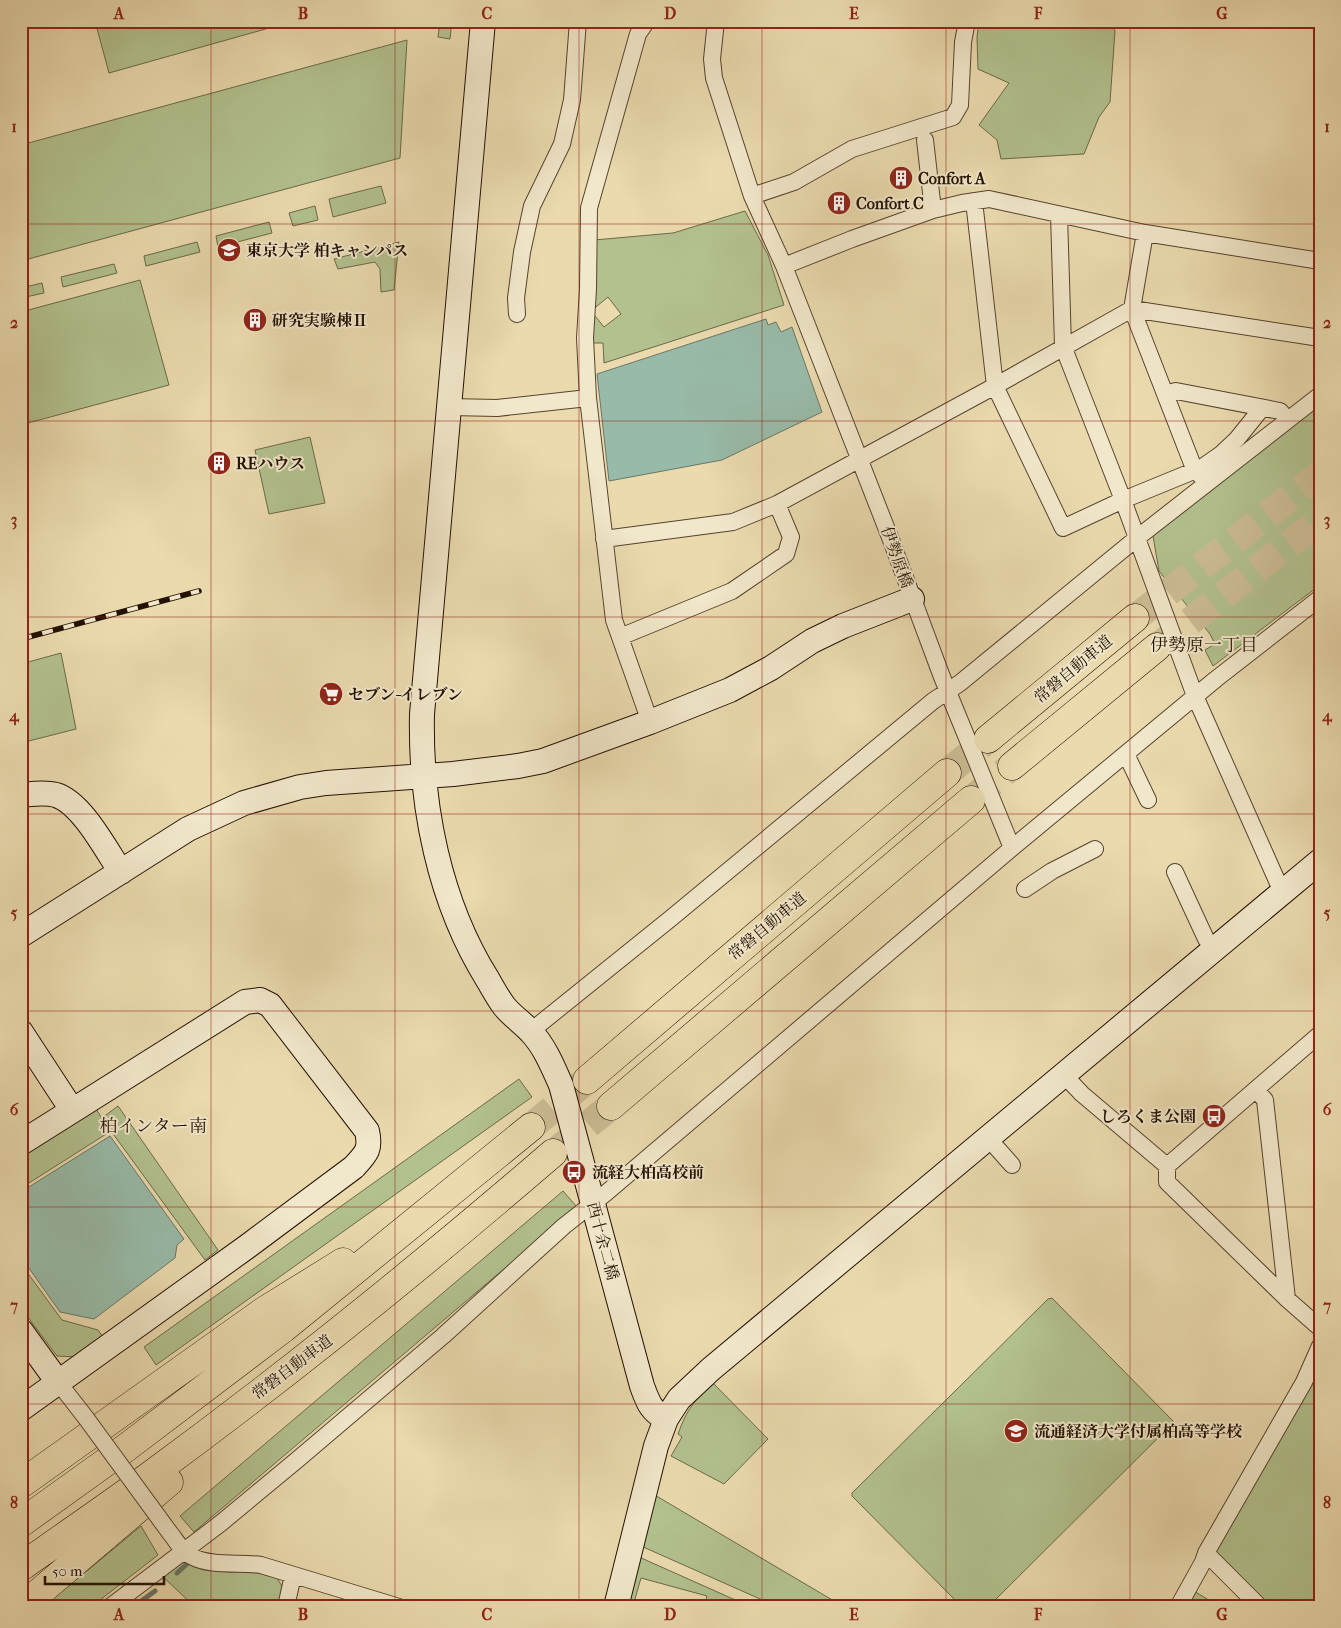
<svg xmlns="http://www.w3.org/2000/svg" width="1341" height="1628" font-family="'IM FELL French Canon','Noto Serif JP',serif">
<rect width="100%" height="100%" fill="#eadaae"/>
<filter id="stains"><feTurbulence type="fractalNoise" baseFrequency=".004" numOctaves="4"/><feColorMatrix values="0 0 0 0 .2 0 0 0 0 .09 0 0 0 0 .02 0 0 0 .5 -.17"/></filter>
<radialGradient id="worn" r=".72"><stop offset=".6" stop-color="#630" stop-opacity="0"/><stop offset="1" stop-color="#630" stop-opacity=".3"/></radialGradient>
<path fill="#b2c18e" stroke="#6b6949" fill-rule="evenodd" d="M 95,21 L 294,21 L 109,73 Z
M 440,21 L 452,21 L 450,39 L 438,37 Z
M 979,21 L 1110,21 L 1115,31 L 1110,102 L 1099,117 L 1084,154 L 1001,159 L 997,140 L 979,125 L 1009,83 L 978,69 L 977,37 Z
M 407,40 L 400,158 L 21,261 L 21,145 Z
M 381,186 L 386,203 L 333,217 L 329,199 Z
M 315,206 L 318,220 L 293,226 L 289,213 Z
M 745,211 L 768,255 L 784,305 L 604,363 L 603,343 L 590,343 L 594,240 L 673,233 ZM 608,297 L 621,314 L 604,327 L 591,311 Z
M 269,222 L 272,233 L 218,247 L 216,236 Z
M 197,242 L 200,252 L 146,266 L 144,256 Z
M 399,242 L 394,290 L 381,292 L 380,269 L 375,262 L 338,269 L 334,259 Z
M 114,264 L 117,273 L 63,287 L 61,277 Z
M 140,280 L 169,385 L 28,423 L 21,399 L 21,312 Z
M 42,283 L 44,293 L 21,298 L 21,288 Z
M 1320,405 L 1320,585 L 1213,666 L 1205,650 L 1215,644 L 1210,634 L 1159,571 L 1153,536 Z
M 310,437 L 325,503 L 269,514 L 255,450 Z
M 61,653 L 76,729 L 21,743 L 21,664 Z
M 519,1079 L 532,1097 L 156,1365 L 144,1347 Z
M 93,1105 L 102,1118 L 118,1106 L 218,1250 L 205,1260 L 111,1131 L 21,1188 L 21,1155 Z
M 563,1191 L 577,1207 L 194,1532 L 180,1516 Z
M 21,1264 L 62,1320 L 98,1330 L 103,1337 L 78,1357 L 57,1356 L 21,1308 Z
M 1052,1298 L 1173,1421 L 1173,1423 L 988,1607 L 962,1607 L 852,1496 L 852,1493 L 1048,1299 Z
M 1320,1354 L 1320,1607 L 1266,1607 L 1213,1550 Z
M 713,1383 L 768,1439 L 724,1484 L 671,1456 L 682,1437 L 678,1434 C 687,1409 694,1401 713,1383 Z
M 653,1494 L 834,1601 L 844,1607 L 778,1607 L 641,1546 Z
M 141,1526 L 158,1555 L 91,1607 L 30,1607 L 88,1570 Z
M 639,1557 L 751,1607 L 713,1607 L 705,1603 L 707,1596 L 641,1578 L 635,1599 L 630,1603 L 627,1602 Z
M 193,1562 L 254,1572 L 277,1578 L 283,1588 L 278,1607 L 195,1607 L 162,1576 L 181,1563 Z
M 1194,1591 L 1220,1607 L 1185,1607 Z"/>
<path fill="#98bba9" stroke="#6a7767" d="M 766,319 L 768,325 L 776,322 L 781,332 L 792,327 L 822,412 L 722,460 L 609,481 L 597,374 Z
M 110,1136 L 184,1239 L 177,1245 L 175,1258 L 94,1319 L 60,1312 L 21,1257 L 21,1192 Z"/>
<g fill="none" stroke-linecap="round" stroke-linejoin="round">
<path stroke="#6a7767" stroke-width="5" d="M 177,1573 L 188,1563
M 133,1607 L 155,1591"/>
<path stroke="#ccbc94" stroke-width="28" stroke-dasharray="28 14" stroke-linecap="butt" d="M 1135,618 L 1320,474
M 1157,647 L 1320,520
M 947,773 L 988,739
M 971,800 L 1012,766
M 531,1127 L 587,1080
M 556,1151 L 611,1106"/>
<g stroke="#56432e" stroke-width="18">
<path id="street" d="M 647,21 L 638,34 L 589,208 L 588,289 L 585,338 L 588,398 L 614,620 L 650,722
M 716,21 L 712,59 L 714,78 L 752,196 L 784,266 L 891,540 L 942,677 L 1012,848
M 925,140 L 933,210
M 752,196 L 794,182 L 852,149 L 953,117 L 960,105 L 963,42 L 967,21
M 974,201 L 995,386 L 1063,528 L 1123,500 L 1201,468 L 1221,454 L 1237,439 L 1262,408
M 1059,215 L 1063,346 L 1123,500 L 1195,696 L 1278,883 L 1284,890
M 1145,233 L 1132,309 L 1195,471 L 1202,477
M 784,266 L 852,239 L 933,210 L 962,203 L 989,199 L 1145,233 L 1320,261
M 517,314 L 516,298 L 522,252 L 532,206 L 562,144 L 572,100 L 578,21
M 1165,394 L 1176,391 L 1280,411 L 1287,419
M 450,407 L 497,408 L 588,398
M 604,539 L 733,522 L 777,504 L 995,386 L 1132,309 L 1320,338
M 620,637 L 732,591 L 786,554 L 791,537 L 777,504
M 1126,754 L 1148,800
M 1175,872 L 1206,939 L 1214,948
M 1025,889 L 1052,871 L 1095,849
M 531,1031 L 670,919 L 933,701 L 960,683 L 1137,538 L 1320,395
M 1064,1075 L 1082,1094 L 1167,1166 L 1167,1182 L 1287,1299 L 1320,1328
M 1256,1090 L 1265,1100 L 1287,1299
M 988,1138 L 1012,1165
M 1167,1166 L 1320,1034
M 58,1382 L 86,1418
M 170,1533 C 176,1540 182,1552 191,1556 C 211,1567 239,1562 261,1565 L 399,1607
M 1206,1553 L 1260,1607
M 110,1607 L 221,1523 L 297,1460 L 443,1336 L 564,1226 L 606,1193 L 1012,848 L 1216,679 L 1320,598
M 286,1607 L 293,1575
M 1178,1607 L 1203,1562 L 1206,1553 L 1304,1382 L 1320,1346"/>
</g>
<g stroke="#241104" stroke-width="26">
<path id="secondary" d="M 483,21 L 422,714 C 420,805 439,902 488,980 C 493,989 498,998 504,1006 C 512,1016 523,1023 531,1032 C 545,1047 553,1067 561,1085 L 642,1386 C 648,1402 650,1410 666,1419
M 21,795 C 33,794 44,792 56,795 C 82,803 106,850 121,872
M 21,935 L 188,829 L 244,803 L 300,787 L 326,783 L 453,774 L 518,766 L 543,761 L 650,722 L 730,690 L 771,668 L 812,641 L 843,626 L 912,599
M 21,1032 L 72,1110
M 21,1143 L 245,1002 L 260,1000 L 270,1005 L 367,1131 C 371,1149 367,1153 354,1167 L 248,1246 L 21,1409
M 21,1331 L 58,1382
M 616,1607 L 656,1446 L 666,1419 L 679,1399 L 711,1369 L 1320,861"/>
</g>
<g stroke="#241104" stroke-width="29">
<path id="highway" d="M 988,739 L 1135,618
M 1012,766 L 1157,647
M 587,1080 L 947,773
M 611,1106 L 971,800
M 21,1484 L 264,1311 L 343,1262
M 21,1523 L 127,1447 L 284,1328 L 531,1127
M 21,1567 C 63,1537 106,1508 148,1477 C 287,1375 422,1266 553,1153
M 22,1607 L 169,1482"/>
</g>
<use href="#street" stroke="#f1e7ca" stroke-width="16"/>
<use href="#secondary" stroke="#f1e7ca" stroke-width="24"/>
<use href="#highway" stroke="#eadaae" stroke-width="28"/>
<g stroke="#241104" stroke-width="5.5">
<path id="rail" d="M 21,639 L 199,591"/>
</g>
<use href="#rail" stroke="#f1e7ca" stroke-width="4" stroke-dasharray="11" stroke-linecap="butt"/>
<g stroke="#56432e" stroke-width="18" stroke-linecap="butt">
<path id="street-bridge" d="M 86,1418 L 170,1533"/>
</g>
<use href="#street-bridge" stroke="#f1e7ca" stroke-width="16"/>
</g>
<path fill="none" stroke="#8f2418" stroke-width="1" stroke-opacity="0.55" d="M 211,21 L 211,1607M 395,21 L 395,1607M 579,21 L 579,1607M 762,21 L 762,1607M 946,21 L 946,1607M 1130,21 L 1130,1607M 21,224 L 1320,224M 21,421 L 1320,421M 21,617 L 1320,617M 21,814 L 1320,814M 21,1011 L 1320,1011M 21,1207 L 1320,1207M 21,1404 L 1320,1404"/>
<defs>
<g id="building-disc" transform="scale(1.25)"><circle r="9.5" fill="#8f2418" stroke="#f1e7ca"/><path d="M-4-6H4V6H1V3H-1V6H-4ZM-2.5-4.3h1.7v1.8h-1.7ZM.8-4.3h1.7v1.8H.8ZM-2.5-1h1.7V.8h-1.7ZM.8-1h1.7V.8H.8Z" fill="#fff"/></g>
<g id="university-disc" transform="scale(1.25)"><circle r="9.5" fill="#8f2418" stroke="#f1e7ca"/><path d="M0-5L7-2L0 1L-7-2ZM-4 1L0 2.5L4 1V4Q0 6-4 4Z" fill="#fff"/></g>
<g id="supermarket-disc" transform="scale(1.25)"><circle r="9.5" fill="#8f2418" stroke="#f1e7ca"/><path d="M-6-5.5h2.5l.6 2H6L4.5 2H-2.5L-4.4-4H-6ZM-1.5 3.2a1.3 1.3 0 1 0 .1 0ZM3 3.2a1.3 1.3 0 1 0 .1 0Z" fill="#fff"/></g>
<g id="bus-disc" transform="scale(1.25)"><circle r="9.5" fill="#8f2418" stroke="#f1e7ca"/><path d="M-5-6H5V4H4V6H2V4H-2V6H-4V4H-5ZM-3.5-4V0h7V-4ZM-3.5 1.2v1.5H-2V1.2ZM2 1.2v1.5H3.5V1.2Z" fill="#fff"/></g>
<g id="school-disc" transform="scale(1.25)"><circle r="9.5" fill="#8f2418" stroke="#f1e7ca"/><path d="M0-5L7-2L0 1L-7-2ZM-4 1L0 2.5L4 1V4Q0 6-4 4Z" fill="#fff"/></g>
</defs>
<g fill-rule="evenodd">
<use href="#building-disc" x="901" y="178"/>
<use href="#building-disc" x="839" y="203"/>
<use href="#university-disc" x="229" y="250"/>
<use href="#building-disc" x="255" y="320"/>
<use href="#building-disc" x="219" y="463"/>
<use href="#supermarket-disc" x="331" y="694"/>
<use href="#bus-disc" x="1214" y="1116"/>
<use href="#bus-disc" x="574" y="1172"/>
<use href="#school-disc" x="1016" y="1431"/>
</g>
<g text-anchor="middle" dominant-baseline="central" stroke-width="4" stroke-linejoin="round" paint-order="stroke">
<g font-size="16" font-weight="bold" fill="#241104" stroke="#f1e7ca" text-anchor="start">
<text x="918" y="178">Confort A</text>
<text x="856" y="203">Confort C</text>
<text x="246" y="250">東京大学 柏キャンパス</text>
<text x="272" y="320">研究実験棟Ⅱ</text>
<text x="236" y="463">REハウス</text>
<text x="348" y="694">セブン-イレブン</text>
<text x="1196" y="1116" text-anchor="end">しろくま公園</text>
<text x="592" y="1172">流経大柏高校前</text>
<text x="1034" y="1431">流通経済大学付属柏高等学校</text>
</g>
<g font-size="16" fill="#241104" stroke="#f1e7ca">
<text transform="translate(897 557) rotate(70)">伊勢原橋</text>
<text transform="translate(1073 669) rotate(-40)">常磐自動車道</text>
<text transform="translate(767 926) rotate(-40)">常磐自動車道</text>
<text transform="translate(603 1241) rotate(75)">西十余二橋</text>
<text transform="translate(292 1367) rotate(-37)">常磐自動車道</text>
</g>
<g font-size="18" fill="#241104" stroke="#f1e7ca">
<text x="1204" y="645">伊勢原一丁目</text>
<text x="153" y="1126">柏インター南</text>
</g>
</g>
<rect width="1341" height="1628" fill="none" stroke="#eadaae" stroke-width="55"/>
<path d="M45 1576v8h119v-8" fill="none" stroke="#241104" stroke-width="2.5"/>
<text x="52" y="1576" font-size="15" fill="#241104" stroke="#f1e7ca" stroke-width="4" paint-order="stroke">50 m</text>
<rect x="28" y="28" width="1286" height="1572" fill="none" stroke="#8f2418" stroke-width="2"/>
<g font-size="16" text-anchor="middle" font-weight="bold" fill="#8f2418">
<text x="119" y="19">A</text>
<text x="303" y="19">B</text>
<text x="487" y="19">C</text>
<text x="670" y="19">D</text>
<text x="854" y="19">E</text>
<text x="1038" y="19">F</text>
<text x="1222" y="19">G</text>
<text x="14" y="132">1</text>
<text x="1327" y="132">1</text>
<text x="14" y="328">2</text>
<text x="1327" y="328">2</text>
<text x="14" y="525">3</text>
<text x="1327" y="525">3</text>
<text x="14" y="721">4</text>
<text x="1327" y="721">4</text>
<text x="14" y="918">5</text>
<text x="1327" y="918">5</text>
<text x="14" y="1115">6</text>
<text x="1327" y="1115">6</text>
<text x="14" y="1311">7</text>
<text x="1327" y="1311">7</text>
<text x="14" y="1508">8</text>
<text x="1327" y="1508">8</text>
<text x="119" y="1620">A</text>
<text x="303" y="1620">B</text>
<text x="487" y="1620">C</text>
<text x="670" y="1620">D</text>
<text x="854" y="1620">E</text>
<text x="1038" y="1620">F</text>
<text x="1222" y="1620">G</text>
</g>
<rect width="100%" height="100%" filter="url(#stains)"/>
<rect width="100%" height="100%" fill="url(#worn)"/>
</svg>
